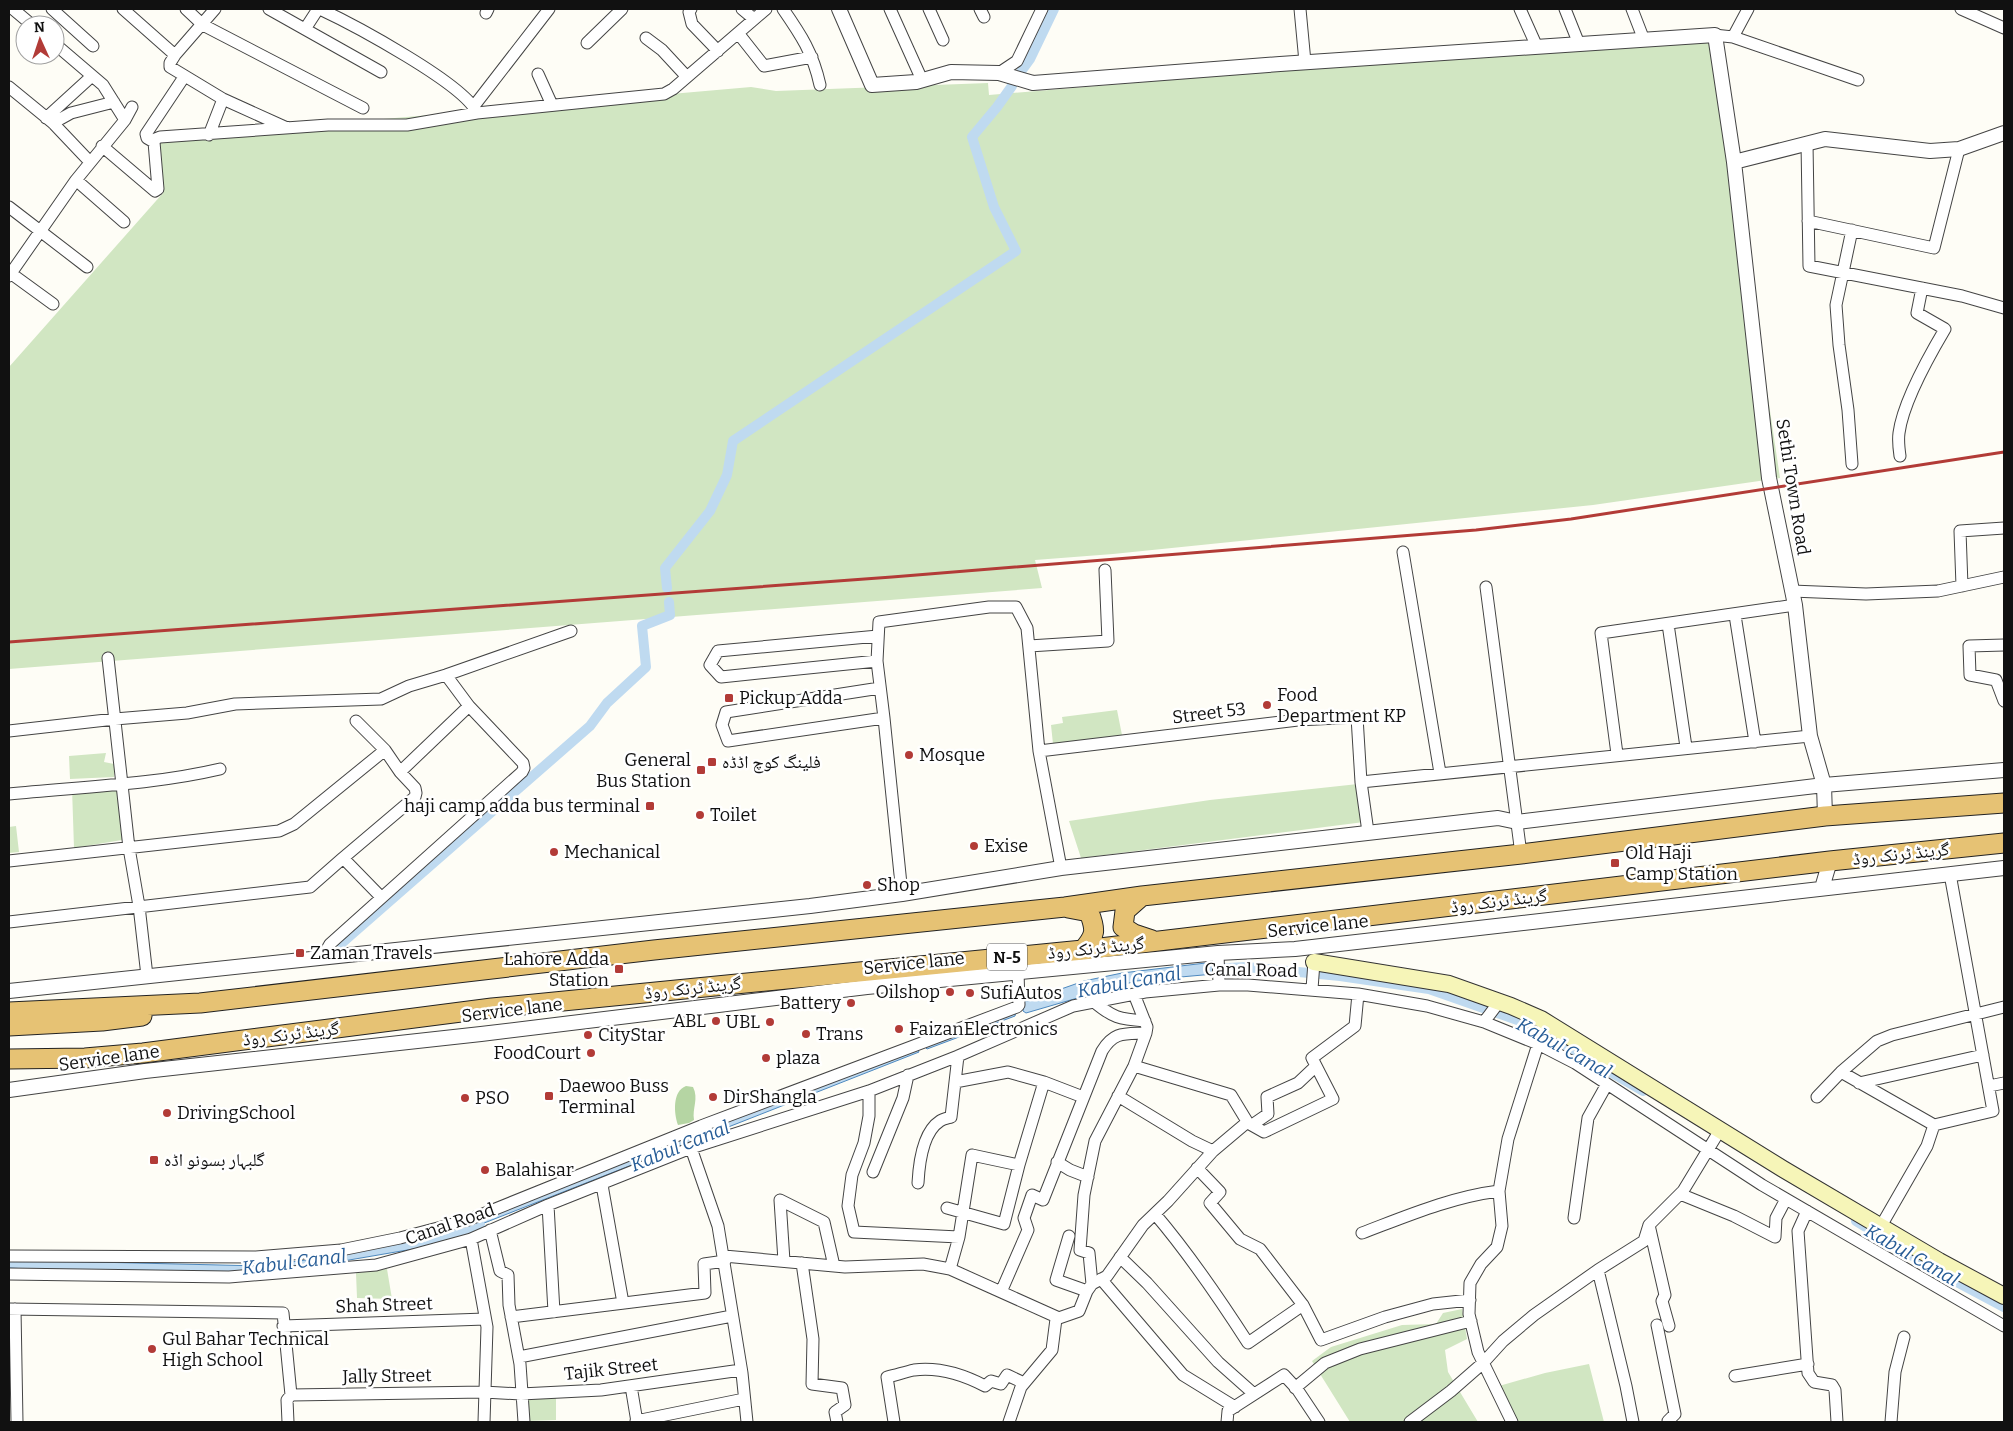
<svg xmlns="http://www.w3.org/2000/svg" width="2013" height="1431" font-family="Bitter,'Noto Naskh Arabic',serif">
<rect width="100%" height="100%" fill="#fefdf6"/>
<path fill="#d1e6c2" d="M 1714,35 L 1780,478 L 1593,505 L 1113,554 L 1035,560 L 1042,588 L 9,669 L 9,367 L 163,193 L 155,139 L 751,87 L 776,91 L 988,83 L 989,95 Z
M 1117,710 L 1122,735 L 1053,744 L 1051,725 L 1063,723 L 1062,717 Z
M 106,753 L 104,762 L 114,764 L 114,777 L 70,779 L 69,756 Z
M 117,784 L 128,839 L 74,848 L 72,788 Z
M 1358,784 L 1364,822 L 1081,858 L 1069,821 L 1210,800 Z
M 16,826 L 19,852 L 9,853 L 9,827 Z
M 387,1269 L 392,1299 L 357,1298 L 356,1273 Z
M 1462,1309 L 1467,1339 L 1445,1350 L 1448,1372 L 1478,1422 L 1350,1422 L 1312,1361 L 1331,1347 L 1402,1325 L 1436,1324 L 1443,1313 Z
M 1589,1364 L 1604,1422 L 1516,1422 L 1499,1386 L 1545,1373 Z
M 556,1392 L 556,1420 L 524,1421 L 527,1400 Z"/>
<path fill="#b5d5a3" d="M 686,1086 L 693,1087 C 699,1099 692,1108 694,1120 L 689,1123 L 678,1125 C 674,1114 672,1091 686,1086 Z"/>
<path fill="#bfdaf0" stroke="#4e89bf" d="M 1214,962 L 1214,974 L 1136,981 L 1026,1013 L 1023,1011 L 1024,1002 L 1084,981 L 1122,973 Z
M 1017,1007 L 1015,1016 L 927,1049 L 925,1047 Z
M 914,1042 L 919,1052 L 469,1229 L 470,1222 Z
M 458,1225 L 461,1228 L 461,1236 L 454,1242 L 285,1271 L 103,1273 L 9,1268 L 9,1260 L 262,1266 L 306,1260 L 359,1250 Z"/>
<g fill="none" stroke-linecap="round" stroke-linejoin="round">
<path stroke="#bfdaf0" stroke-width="10" d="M 1022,70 L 1030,59 L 1054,9
M 667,588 L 665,568 L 710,511 L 727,475 L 733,441 L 1016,251 L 994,207 L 972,137 L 997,107 L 1012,86
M 335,949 L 590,726 L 607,703 L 646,667 L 642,626 L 670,615 L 669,602
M 1211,969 L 1246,967 L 1340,976 L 1429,989 L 1526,1023 L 1643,1091
M 1856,1221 L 1940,1273 L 2004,1307
M 449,1237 L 480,1225"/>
<g stroke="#444" stroke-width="13">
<path id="minor" d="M 13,9 L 32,25
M 52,9 L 93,46
M 123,9 L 175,55
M 186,9 L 203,25 L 363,108
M 215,9 L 175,55 L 170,63 L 170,67 L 223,99 L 287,128
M 269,9 L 381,72
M 320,9 C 352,24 465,84 477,113
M 691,9 L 689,12 L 692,24 L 718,51
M 742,9 L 754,19
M 783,9 C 801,35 813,53 820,85
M 890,9 L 922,80
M 929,9 L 943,40
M 980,9 L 984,17
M 1300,9 L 1305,62
M 1520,9 L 1537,47
M 1565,9 L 1579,44
M 1632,9 L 1644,40
M 1961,9 L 2004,28
M 486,13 L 488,9
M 305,29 L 318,9
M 738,33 L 764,66 L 812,57
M 1714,35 L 1733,37 L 1748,9
M 1733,37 L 1858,80
M 646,38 L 662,50 L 687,77
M 587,43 L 622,9
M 55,44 L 103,85 L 125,120
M 999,73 L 1017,61 L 1042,9
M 538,74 L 552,105
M 9,87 L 53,123 L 90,162
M 474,106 L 549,9
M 46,118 L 92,76
M 53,123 L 71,113 L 114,102
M 209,135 L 223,99
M 154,142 L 147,138 L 146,134 L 184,77
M 1807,143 L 1809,266 L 1962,296 L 2004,308
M 102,146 L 155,191 L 158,189 L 154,142 L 155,139 L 160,137 L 328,125 L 407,125 L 477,113 L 664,94 L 673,89 L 766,9
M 76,180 L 124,222
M 9,207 L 87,267
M 1808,221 L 1934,248 L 1959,149
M 9,272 L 53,304
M 9,276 L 76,180 L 125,120 L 132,107
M 1900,456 C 1899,449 1898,440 1899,433 C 1903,402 1929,356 1945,329 L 1917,313 L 1922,288
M 1852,464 L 1848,410 L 1839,345 L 1836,305 L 1852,230
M 1403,552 L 1440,773
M 1962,586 L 1960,531 L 2004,528
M 1486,587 L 1521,854
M 1792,591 L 1866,594 L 1938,591 L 2004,577
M 1735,615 L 1755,742
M 1668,624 L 1686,747
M 2004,645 L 1969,646 L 1970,675 L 1996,680 L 2004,701
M 1029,646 L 1108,641 L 1105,570
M 108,658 L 129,848 L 139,906 L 147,976
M 877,661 L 721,677 L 710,665 L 718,651 L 878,636
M 880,688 L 726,712 L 722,725 L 728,741 L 884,718
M 9,731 L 115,719 L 187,713 L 235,704 L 381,699 L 409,686 L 446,675 L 571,631
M 1039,751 L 1298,720 L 1357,717 L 1361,782 L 1368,832
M 1617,754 L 1601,633 L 1795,605
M 400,772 L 469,706
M 1361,782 L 1810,736
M 9,794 C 78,787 152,785 220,769
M 343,858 L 415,797 L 416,793 L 415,788 L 400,772 L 385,750 L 356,721
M 9,861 L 279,831 L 294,824 L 385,750
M 902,894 L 884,718 L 877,661 L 879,622 L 989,607 L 1016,607 L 1027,628 L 1039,751 L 1061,868
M 9,922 L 310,887 L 343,858 L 381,897
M 1218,953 L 1219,985
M 326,958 L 326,951 L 330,944 L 522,772 L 524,768 L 523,763 L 469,706 L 446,675
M 1312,989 L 1314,962
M 1358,994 L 1427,1006 L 1484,1022 L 1538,1044 L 1575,1063 L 1762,1185 L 2004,1326
M 1093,1001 C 1113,1018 1119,1019 1145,1021
M 1484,1022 L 1499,1002
M 1134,1066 L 1231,1095 L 1248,1123
M 955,1082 L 1008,1072 L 1044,1082 L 1083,1097
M 1859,1083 L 1983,1055
M 1989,1086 L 2004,1083
M 869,1091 L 869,1116 L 864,1143 L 852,1175 L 848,1206 L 854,1232 L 959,1237
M 1118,1096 L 1192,1141 L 1213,1151
M 1817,1097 L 1841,1072
M 1252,1125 L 1268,1114 L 1267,1097 L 1298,1083 L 1316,1066
M 1934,1125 L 1841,1072 L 1877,1041 L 1892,1035 L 2004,1007
M 691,1148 L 718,1226 L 742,1373 L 747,1422
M 1057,1162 L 1070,1170 L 1088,1177
M 1197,1168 L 1220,1192 L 1210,1203 L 1240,1239 L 1260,1249 L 1303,1305 L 1321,1340 L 1385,1317 L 1433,1304 L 1470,1300
M 873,1172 L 903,1098 L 908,1075
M 918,1183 C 919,1164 923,1132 940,1121 C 943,1119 948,1118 951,1117 L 958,1056
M 602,1185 L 623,1303
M 1680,1194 L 1734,1216 L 1775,1237 L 1776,1218 L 1786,1199
M 548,1205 L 554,1312
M 947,1208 L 1004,1224 L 1019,1165 L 1044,1082
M 1807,1211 L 1798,1231 L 1808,1373 L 1814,1382 L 1832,1385 L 1835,1390 L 1837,1422
M 1155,1214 C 1190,1255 1219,1298 1248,1343 L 1303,1305
M 1574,1218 L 1588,1118 L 1607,1084
M 1881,1226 L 1927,1146 L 1934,1125 L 1993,1111 L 1950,874
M 490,1230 L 500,1271 L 508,1275 L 509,1305 L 520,1364 L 524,1422
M 1362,1233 C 1407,1216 1451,1197 1499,1191
M 1069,1236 L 1056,1280 L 1087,1291
M 471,1239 L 487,1327 L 484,1422
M 9,1256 L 256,1257 L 341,1250 L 400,1238 L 468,1220 L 701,1126 L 1017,1007 L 1019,1005 L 1018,971
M 724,1256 L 845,1267 L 923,1264 L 950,1269 L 1059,1318
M 1120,1257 L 1147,1283 L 1218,1362 L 1254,1394
M 784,1261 L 780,1200 L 824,1222 L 834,1266
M 802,1263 L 813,1339 L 812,1384 L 842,1388 L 845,1405 L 835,1412 L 837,1422
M 950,1269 L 959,1237 L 972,1155 L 1019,1165
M 1598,1270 L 1626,1386 L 1633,1422
M 9,1274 L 229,1277 L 376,1265 L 471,1239 L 548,1205 L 691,1148 L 869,1091 L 958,1056 L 1073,1006 L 1145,992 L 1219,985 L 1248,985 L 1358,994 L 1355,1026 L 1312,1058 L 1333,1099 L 1264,1132 L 1248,1123 L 1245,1124 L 1213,1151 L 1168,1201 L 1143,1225 L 1107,1276 L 1092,1284 L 1087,1291 L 1079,1311 L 1056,1319 L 1052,1350 L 1021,1387 L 1009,1422
M 1101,1279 L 1183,1375 L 1235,1407
M 1092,1284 L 1089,1253 L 1080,1250 L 1084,1195 L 1095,1141 L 1134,1066 L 1146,1033 L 1147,1027 L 1134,994
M 1001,1292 L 1028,1230 L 1024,1218 L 1032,1195 L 1043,1200 L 1102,1051 C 1114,1031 1125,1034 1146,1033
M 9,1309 L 283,1313 L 291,1395 L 287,1400 L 288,1422
M 15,1309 L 17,1422
M 511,1317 L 705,1293 L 704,1264 L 725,1261
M 1657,1325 L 1675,1414 L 1668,1421
M 283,1326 L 485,1319
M 1669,1326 L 1662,1301 L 1665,1295 L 1649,1225 L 1683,1191 L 1720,1130
M 519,1357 L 732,1316
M 1735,1376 L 1808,1364
M 631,1386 L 637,1422
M 1295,1388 L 1325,1363 L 1360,1349 L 1471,1321
M 291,1395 L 484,1392 L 521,1394 L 601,1390 L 741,1370
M 636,1421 L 744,1399
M 894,1422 L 887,1377 C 896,1375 905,1372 914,1370 C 938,1367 964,1375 985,1386 L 991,1381 L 1001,1384 L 1007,1375 L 1024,1383
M 1227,1422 L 1228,1411 L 1284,1375 L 1297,1389 L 1319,1422
M 1410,1422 L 1451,1391 L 1483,1363 L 1503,1341 L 1534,1315 L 1598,1270 L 1644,1241 L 1649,1225
M 1512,1422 L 1478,1352 L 1469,1314 L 1470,1283 L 1481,1264 L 1497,1247 L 1502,1226 L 1499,1191 L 1508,1139 L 1545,1022
M 1891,1422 L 1895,1372 L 1904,1337"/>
</g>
<g stroke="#444" stroke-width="16">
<path id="tertiary" d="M 839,9 L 872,85 L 916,82 L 951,72 L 999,73 L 1033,83 L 1280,64 L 1715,35 L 1734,162 L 1769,478 L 1795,605 L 1810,736 L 1824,785 L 1825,816
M 1734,162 L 1825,139 L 1930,151 L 1959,149 L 2004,133
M 1822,888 L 1830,861
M 9,991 L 810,906 L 902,894 L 1061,868 L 1498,818 L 1517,822 L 1824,785 L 2004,770
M 9,1090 L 145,1071 L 481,1034 L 867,987 L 1218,953 L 1295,949 L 2004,868"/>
</g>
<g stroke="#333" stroke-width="18">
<path id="secondary" d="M 1314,962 L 1449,984 L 1511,1006 L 1541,1019 L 1783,1169 L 1939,1261 L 2004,1296"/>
</g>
<g stroke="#222" stroke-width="21">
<path id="trunk" d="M 1142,896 L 1125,911 L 1123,927 L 1134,934 L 1152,940
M 1068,908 L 1089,912 C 1096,930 1096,935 1083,950
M 9,1012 L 200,1003 L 654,950 L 1065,907 L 1142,896 L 1521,854 L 1825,816 L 2004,803
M 9,1026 L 102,1021 L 142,1016
M 9,1059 L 85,1058 L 143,1053 L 492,1008 L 1083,950 L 1830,861 L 2004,843"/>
</g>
<use href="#minor" stroke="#fff" stroke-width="11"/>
<use href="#tertiary" stroke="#fff" stroke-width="14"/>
<use href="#secondary" stroke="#f6f5b8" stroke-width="16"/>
<use href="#trunk" stroke="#e6c274" stroke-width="19"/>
<path stroke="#b23b37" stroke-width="3" d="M 9,642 L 892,577 L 1476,530 L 1571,519 L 2004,452"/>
</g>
<g fill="#b23b37" stroke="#fff" stroke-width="2">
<rect x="724" y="693" width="10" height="10" rx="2.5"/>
<circle cx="1267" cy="705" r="5"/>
<circle cx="909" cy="755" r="5"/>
<rect x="707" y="757" width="10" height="10" rx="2.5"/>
<rect x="696" y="765" width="10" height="10" rx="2.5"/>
<rect x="645" y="801" width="10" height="10" rx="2.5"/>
<circle cx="700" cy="815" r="5"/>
<circle cx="974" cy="846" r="5"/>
<circle cx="554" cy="852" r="5"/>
<rect x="1610" y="858" width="10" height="10" rx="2.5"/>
<circle cx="867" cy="885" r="5"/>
<rect x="295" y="948" width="10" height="10" rx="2.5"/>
<rect x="614" y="964" width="10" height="10" rx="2.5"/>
<circle cx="950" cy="992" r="5"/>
<circle cx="970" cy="993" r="5"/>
<circle cx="851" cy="1003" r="5"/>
<circle cx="716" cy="1021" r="5"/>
<circle cx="770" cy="1022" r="5"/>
<circle cx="899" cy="1029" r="5"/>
<circle cx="806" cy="1034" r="5"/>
<circle cx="588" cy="1035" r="5"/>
<circle cx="591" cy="1053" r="5"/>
<circle cx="766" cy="1058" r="5"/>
<rect x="544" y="1091" width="10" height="10" rx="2.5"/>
<circle cx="713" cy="1097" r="5"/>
<circle cx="465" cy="1098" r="5"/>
<circle cx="167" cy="1113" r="5"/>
<rect x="149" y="1155" width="10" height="10" rx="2.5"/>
<circle cx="485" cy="1170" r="5"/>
<circle cx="152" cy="1349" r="5"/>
</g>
<g text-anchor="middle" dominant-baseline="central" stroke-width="5" stroke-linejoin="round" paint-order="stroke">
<rect fill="#fff" stroke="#585858" stroke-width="1" x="987" y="943.5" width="40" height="27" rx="4"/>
<g font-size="16" font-weight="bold" fill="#111">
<text x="1007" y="957">N-5</text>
</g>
<g font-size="18" fill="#111" stroke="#fff">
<text transform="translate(1793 487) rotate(81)">Sethi Town Road</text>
<text transform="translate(1209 713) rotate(-7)">Street 53</text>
<text transform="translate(1901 854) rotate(-6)">گرینڈ ٹرنک روڈ</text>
<text transform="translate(1499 901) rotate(-7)">گرینڈ ٹرنک روڈ</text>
<text transform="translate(1318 926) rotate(-6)">Service lane</text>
<text transform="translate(1096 948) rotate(-6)">گرینڈ ٹرنک روڈ</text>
<text transform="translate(914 963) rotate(-6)">Service lane</text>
<text transform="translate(1251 970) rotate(1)">Canal Road</text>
<text transform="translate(693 988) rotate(-6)">گرینڈ ٹرنک روڈ</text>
<text transform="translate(512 1010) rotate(-7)">Service lane</text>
<text transform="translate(291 1034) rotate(-7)">گرینڈ ٹرنک روڈ</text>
<text transform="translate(109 1058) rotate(-8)">Service lane</text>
<text transform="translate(450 1224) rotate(-19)">Canal Road</text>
<text transform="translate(384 1305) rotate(-2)">Shah Street</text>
<text transform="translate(611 1369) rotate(-6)">Tajik Street</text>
<text transform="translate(387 1376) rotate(-1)">Jally Street</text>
</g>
<g font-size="18" fill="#111" stroke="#fff" text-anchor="start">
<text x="1277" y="695">Food<tspan x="1277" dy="21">Department KP</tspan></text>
<text x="739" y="698">Pickup Adda</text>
<text x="919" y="755">Mosque</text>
<text x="691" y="760" text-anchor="end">General<tspan x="691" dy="21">Bus Station</tspan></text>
<text x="722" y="762">فلینگ کوچ اڈڈہ</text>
<text x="640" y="806" text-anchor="end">haji camp adda bus terminal</text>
<text x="710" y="815">Toilet</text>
<text x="984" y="846">Exise</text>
<text x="564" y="852">Mechanical</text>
<text x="1625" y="853">Old Haji<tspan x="1625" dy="21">Camp Station</tspan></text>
<text x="877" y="885">Shop</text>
<text x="310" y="953">Zaman Travels</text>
<text x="609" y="959" text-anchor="end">Lahore Adda<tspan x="609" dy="21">Station</tspan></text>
<text x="940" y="992" text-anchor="end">Oilshop</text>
<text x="980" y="993">SufiAutos</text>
<text x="841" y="1003" text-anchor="end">Battery</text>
<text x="706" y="1021" text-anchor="end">ABL</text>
<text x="760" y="1022" text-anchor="end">UBL</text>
<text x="909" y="1029">FaizanElectronics</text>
<text x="816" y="1034">Trans</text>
<text x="598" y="1035">CityStar</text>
<text x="581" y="1053" text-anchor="end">FoodCourt</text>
<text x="776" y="1058">plaza</text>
<text x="559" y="1086">Daewoo Buss<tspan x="559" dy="21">Terminal</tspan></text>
<text x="723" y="1097">DirShangla</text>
<text x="475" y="1098">PSO</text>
<text x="177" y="1113">DrivingSchool</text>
<text x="164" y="1160">گلبہار بسونو اڈہ</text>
<text x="495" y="1170">Balahisar</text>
<text x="162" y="1339">Gul Bahar Technical<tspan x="162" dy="21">High School</tspan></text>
</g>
<g font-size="19" font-style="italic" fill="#265c96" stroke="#fff">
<text transform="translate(1129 982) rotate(-10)">Kabul Canal</text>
<text transform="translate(1564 1048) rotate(29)">Kabul Canal</text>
<text transform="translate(680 1146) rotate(-22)">Kabul Canal</text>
<text transform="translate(1912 1255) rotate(30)">Kabul Canal</text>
<text transform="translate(294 1262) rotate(-7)">Kabul Canal</text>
</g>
</g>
<rect width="2013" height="1431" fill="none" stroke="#111111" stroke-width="20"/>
<g transform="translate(40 40) rotate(357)"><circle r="24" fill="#ffffff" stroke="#a0a0a0"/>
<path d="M0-4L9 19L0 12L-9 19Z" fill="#b23b37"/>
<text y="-8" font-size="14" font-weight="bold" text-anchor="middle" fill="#111111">N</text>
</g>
</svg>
